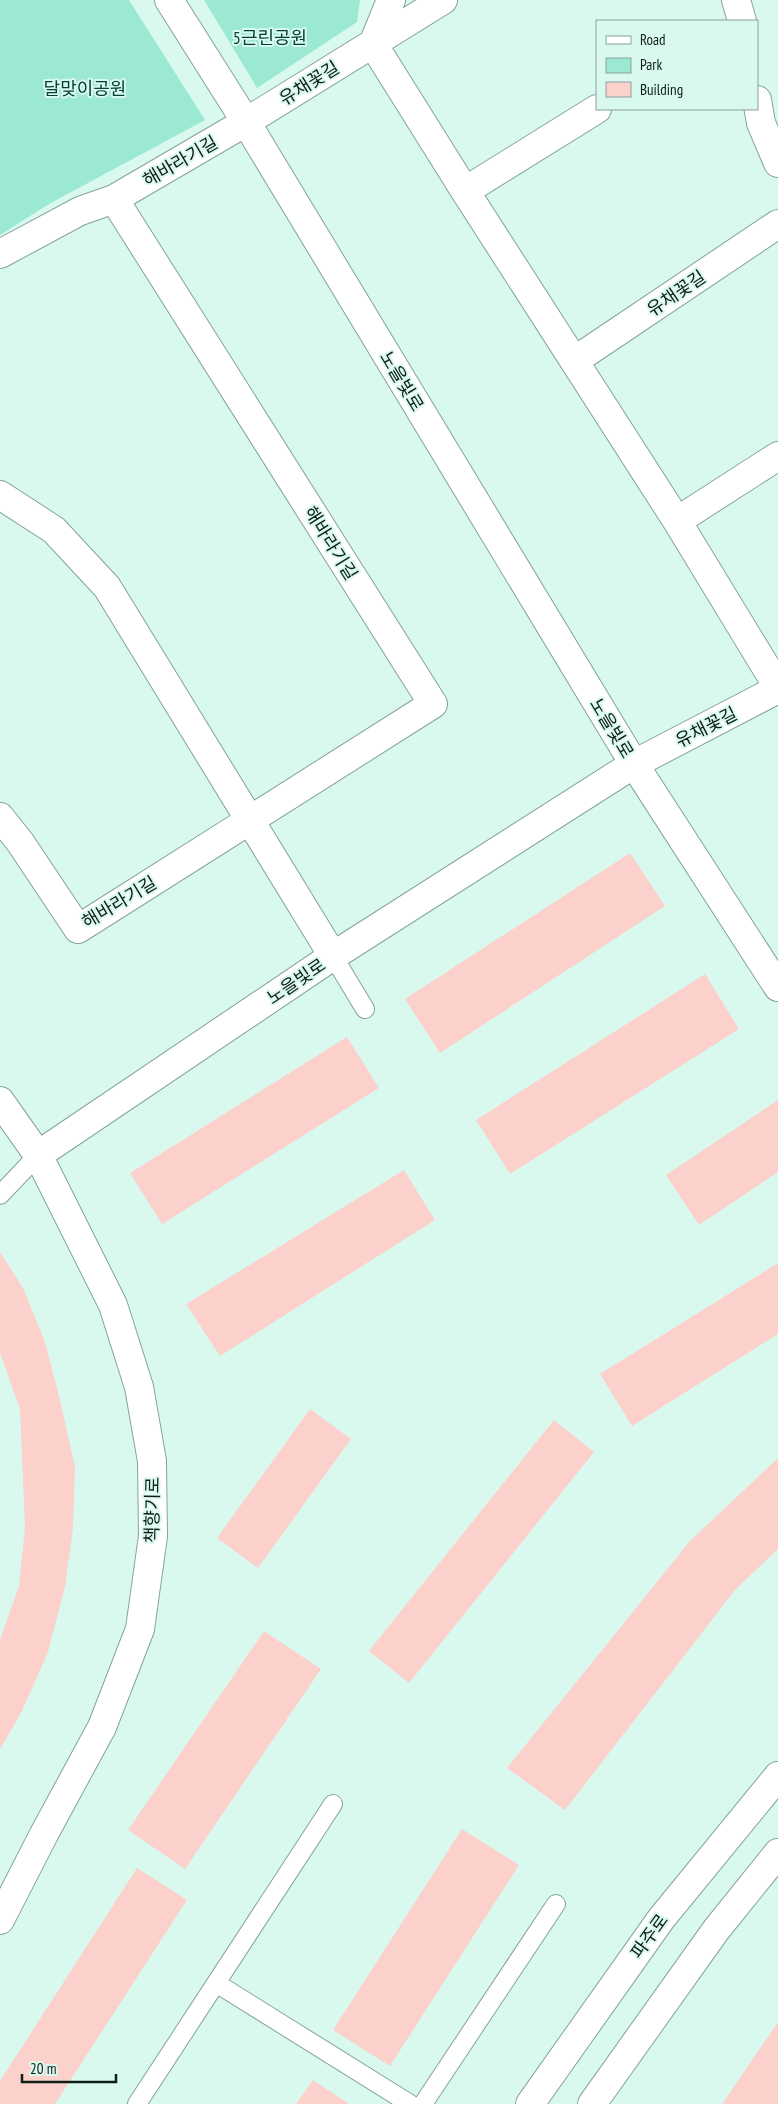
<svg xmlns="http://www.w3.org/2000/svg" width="778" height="2104" font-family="'PT Sans Narrow','Noto Sans KR',sans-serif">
<rect width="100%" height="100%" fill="#d9f9ef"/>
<path fill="#9be8d3" d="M 0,0 L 129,0 L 205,120 L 49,204 L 0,235 Z
M 204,0 L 360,0 L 357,22 L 257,88 Z"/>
<path fill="#fcd1cc" d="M 630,853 L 665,906 L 440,1053 L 405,999 Z
M 705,974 L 739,1029 L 510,1174 L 476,1120 Z
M 347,1037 L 379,1088 L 162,1224 L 130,1173 Z
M 778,1100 L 778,1172 L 699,1225 L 666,1175 Z
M 404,1170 L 435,1220 L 220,1356 L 186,1304 Z
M 0,1252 L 23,1288 L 45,1342 L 60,1400 L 75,1467 L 73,1528 L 65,1587 L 48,1652 L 21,1713 L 0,1749 L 0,1640 L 19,1586 L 25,1527 L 20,1409 L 0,1353 Z
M 778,1263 L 778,1334 L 632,1426 L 600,1374 Z
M 310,1409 L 351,1439 L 258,1568 L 217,1538 Z
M 554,1420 L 594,1452 L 409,1683 L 369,1651 Z
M 778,1458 L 778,1549 L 735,1590 L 565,1810 L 507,1768 L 690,1541 Z
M 264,1631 L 321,1669 L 185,1869 L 128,1830 Z
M 462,1829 L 519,1865 L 390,2066 L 333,2030 Z
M 137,1868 L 187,1900 L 55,2104 L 0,2104 L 0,2081 Z
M 778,2022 L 778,2104 L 722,2104 Z
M 313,2080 L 349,2104 L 296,2104 Z"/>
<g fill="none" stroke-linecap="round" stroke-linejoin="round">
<g stroke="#84a39a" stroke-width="20">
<path id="lane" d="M 333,956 L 365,1009
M 0,1195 L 38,1155
M 216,1983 L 410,2104
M 137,2104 L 333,1804
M 423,2104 L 556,1904"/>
</g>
<g stroke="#84a39a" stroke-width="30">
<path id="street" d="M 169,0 L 246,122 L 634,764 L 778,987
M 736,0 L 742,21
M 373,44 L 465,191 L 677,521 L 778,687
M 373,44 L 391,0
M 757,100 L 761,123 L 778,163
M 465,191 L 597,109
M 114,199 L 246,122 L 443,0
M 0,254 L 80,211 L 114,199 L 433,704 L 78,929 L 20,842 L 0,817
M 574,361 L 778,224
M 0,495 L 54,530 L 107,587 L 333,956
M 677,521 L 778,456
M 38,1155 L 333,956 L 634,764 L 778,689"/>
</g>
<g stroke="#84a39a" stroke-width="30">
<path id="secondary" d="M 0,1101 L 38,1155 L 113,1305 L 139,1387 L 152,1461 L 153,1536 L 140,1629 L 102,1727 L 44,1834 L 0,1920
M 530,2104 L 661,1919 L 778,1776
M 592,2104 L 716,1930 L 778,1853"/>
</g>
<use href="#lane" stroke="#fff" stroke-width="18"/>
<use href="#street" stroke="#fff" stroke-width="28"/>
<use href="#secondary" stroke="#fff" stroke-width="28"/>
</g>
<g text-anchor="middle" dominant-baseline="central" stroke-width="4" stroke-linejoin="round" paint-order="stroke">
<g font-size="18" fill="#044135" stroke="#d9f9ef">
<text x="270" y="37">5근린공원</text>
<text x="85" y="88">달맞이공원</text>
</g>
<g font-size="18" fill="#101c18" stroke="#d9f9ef">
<text transform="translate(309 83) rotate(-32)">유채꽃길</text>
<text transform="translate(180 161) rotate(-30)">해바라기길</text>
<text transform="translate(676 293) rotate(-34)">유채꽃길</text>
<text transform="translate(402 381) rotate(59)">노을빛로</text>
<text transform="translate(331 543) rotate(58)">해바라기길</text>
<text transform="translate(706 727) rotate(-27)">유채꽃길</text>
<text transform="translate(612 728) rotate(59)">노을빛로</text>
<text transform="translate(119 902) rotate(-31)">해바라기길</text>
<text transform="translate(296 981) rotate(-34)">노을빛로</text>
<text transform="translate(152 1510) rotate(-89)">책향기로</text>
<text transform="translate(649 1936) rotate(-54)">파주로</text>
</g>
</g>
<rect x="596" y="20" width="162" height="90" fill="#d9f9ef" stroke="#89a199"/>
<rect x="606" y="36" width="25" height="8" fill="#ffffff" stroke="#89a199"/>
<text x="640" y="45" font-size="15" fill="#101c18">Road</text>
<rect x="606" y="58" width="25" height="15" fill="#9be8d3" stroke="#89a199"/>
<text x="640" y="70" font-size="15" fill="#101c18">Park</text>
<rect x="606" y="82" width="25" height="15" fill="#fcd1cc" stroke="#89a199"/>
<text x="640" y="95" font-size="15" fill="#101c18">Building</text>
<path d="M22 2074v8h94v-8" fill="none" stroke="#101c18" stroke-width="2.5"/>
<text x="30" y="2074" font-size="15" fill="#101c18" stroke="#d9f9ef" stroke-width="4" paint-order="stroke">20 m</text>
</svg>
